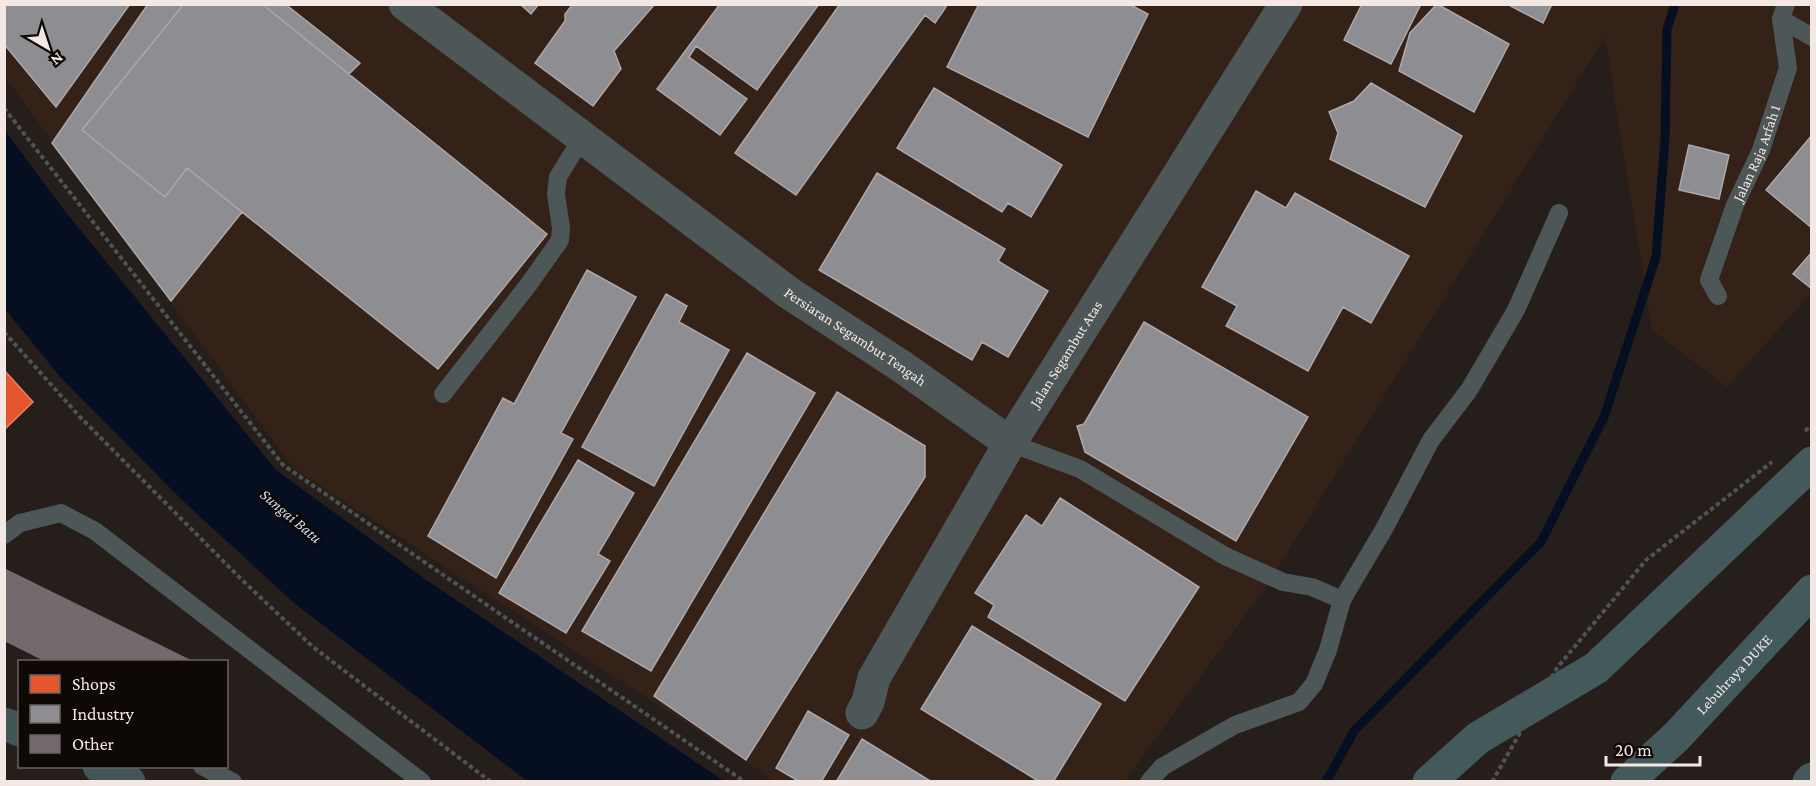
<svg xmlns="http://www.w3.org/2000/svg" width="1816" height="786" font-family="'Crimson Pro',serif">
<rect width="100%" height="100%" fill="#261e1a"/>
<path fill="#342117" d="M 4,5 L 1811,5 L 1811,293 L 1727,387 L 1652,330 L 1605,37 L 1270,581 L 1125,781 L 775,781 L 293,468 L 5,77 Z"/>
<path fill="#060f22" d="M 4,129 L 64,210 L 276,470 L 428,581 L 724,781 L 527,781 L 294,603 L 183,501 L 61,378 L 5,309 Z"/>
<path fill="#e4572e" stroke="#e88264" stroke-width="1.5" d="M 4,370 L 33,402 L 4,430 Z"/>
<path fill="#8d8d92" stroke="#aca8aa" stroke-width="1.5" d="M 4,4 L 130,4 L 56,107 L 4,44 Z
M 148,4 L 184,4 L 82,130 L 165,197 L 187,168 L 242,212 L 171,301 L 52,143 Z
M 184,4 L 262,4 L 547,234 L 438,369 L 187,168 L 165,197 L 82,130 Z
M 262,4 L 285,4 L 360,63 L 349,74 Z
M 520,4 L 539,4 L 531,14 Z
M 573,4 L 655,4 L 614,51 L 621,69 L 593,106 L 535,63 L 565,21 L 565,14 Z
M 720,4 L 819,4 L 757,90 L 696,46 L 689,57 L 747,99 L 720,135 L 657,89 Z
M 840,4 L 942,4 L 946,7 L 935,23 L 925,15 L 796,195 L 735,153 Z
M 979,4 L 1129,4 L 1148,14 L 1088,137 L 947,67 Z
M 1362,4 L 1421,4 L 1391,64 L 1344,40 Z
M 1437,4 L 1509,44 L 1474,112 L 1399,71 L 1410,33 Z
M 1507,4 L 1552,4 L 1543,23 Z
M 1371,83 L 1462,136 L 1425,207 L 1330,159 L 1338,133 L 1329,112 L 1354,101 Z
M 934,88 L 1062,165 L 1031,217 L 1008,203 L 1002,212 L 897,148 Z
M 1812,135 L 1812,228 L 1766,190 Z
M 1689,145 L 1729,155 L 1719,199 L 1679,190 Z
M 877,173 L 1005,249 L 998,261 L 1048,291 L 1008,357 L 982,342 L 972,360 L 819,270 Z
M 1256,191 L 1286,208 L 1295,193 L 1409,256 L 1371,323 L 1343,307 L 1308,371 L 1226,326 L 1237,306 L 1202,287 Z
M 1812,252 L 1812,289 L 1793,274 Z
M 587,270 L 636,297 L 561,433 L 573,439 L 496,578 L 428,536 L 503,398 L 514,404 Z
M 666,294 L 687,306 L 679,322 L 729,350 L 654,486 L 582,447 Z
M 1144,322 L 1308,417 L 1236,541 L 1085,452 L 1077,426 L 1084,424 Z
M 747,353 L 815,393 L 651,671 L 582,631 Z
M 837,392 L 925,446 L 925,477 L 746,760 L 654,696 Z
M 578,460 L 634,493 L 598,554 L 610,561 L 566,633 L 499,593 Z
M 1060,498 L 1199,587 L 1125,701 L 988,617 L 994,605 L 975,593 L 1026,515 L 1042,526 Z
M 972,626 L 1101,704 L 1053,782 L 1040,782 L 921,709 Z
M 808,711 L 849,735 L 821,782 L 800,782 L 776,768 Z
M 862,739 L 932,782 L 836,782 Z"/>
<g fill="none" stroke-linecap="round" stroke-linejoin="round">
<path stroke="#060f22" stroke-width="9" d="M 1326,782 L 1354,731 L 1541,542 L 1604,417 L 1656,257 L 1665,138 L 1667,29 L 1675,4"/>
</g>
<path fill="#746a6d" d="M 4,568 L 195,662 L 46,662 L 4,641 Z"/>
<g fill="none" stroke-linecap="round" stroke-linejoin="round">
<path stroke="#4e5353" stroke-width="4" stroke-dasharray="4.5 3" stroke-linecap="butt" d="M 4,108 L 283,465 L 745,782
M 4,332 L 80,417 L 242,580 L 313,647 L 491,782
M 1805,431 L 1812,425"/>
<g stroke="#4d5758" stroke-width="18">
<path d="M 1781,19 L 1812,37"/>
<path id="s1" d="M 1718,296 L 1709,280 L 1735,205 L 1761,150 L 1788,68 L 1781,19 L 1786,4"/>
<path d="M 443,394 L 529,284 L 560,240 L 561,228 L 556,194 L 558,177 L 582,138"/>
<path d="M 1010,443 L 1080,469 L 1225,556 L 1283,582 L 1312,587 L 1342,600"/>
<path d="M 4,535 L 20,523 L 61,513 L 95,531 L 422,782"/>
<path d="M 202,766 L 233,782"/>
<path d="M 1149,782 L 1162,767 L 1235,725 L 1299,702 L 1314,684 L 1328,650 L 1342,600 L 1384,529 L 1431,440 L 1469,390 L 1516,310 L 1559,213"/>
</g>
<g stroke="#4d5758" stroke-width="33">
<path id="s2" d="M 405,4 L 789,293 L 901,366 L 1010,443"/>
<path id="s3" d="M 862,713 L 868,702 L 874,678 L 1010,443 L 1286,4"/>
</g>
<path stroke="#435457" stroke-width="33" d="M 4,724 L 20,730
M 99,766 L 129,782"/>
<g stroke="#44595c" stroke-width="33">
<path d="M 1429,782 L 1478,738 L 1596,668 L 1812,463"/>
<path id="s4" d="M 1627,782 L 1676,737 L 1812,591"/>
<path d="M 1809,782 L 1812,779"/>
</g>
<path stroke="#4e5353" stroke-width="4" stroke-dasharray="4.5 3" stroke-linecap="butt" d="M 1492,782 L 1557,668 L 1646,560 L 1772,462"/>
</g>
<g text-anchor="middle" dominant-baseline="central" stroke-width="6" stroke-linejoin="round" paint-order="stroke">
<g font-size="15" fill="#f3e8e3" stroke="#0f0906">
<text stroke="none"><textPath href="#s1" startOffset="154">Jalan Raja Arfah 1</textPath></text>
<text stroke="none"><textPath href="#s2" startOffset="560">Persiaran Segambut Tengah</textPath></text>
<text stroke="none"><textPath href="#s3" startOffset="414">Jalan Segambut Atas</textPath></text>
<text stroke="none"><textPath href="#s4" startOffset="152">Lebuhraya DUKE</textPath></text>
</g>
<g font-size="16" font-style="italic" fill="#c6daf8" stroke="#0f0906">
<text transform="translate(291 516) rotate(40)">Sungai Batu</text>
</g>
</g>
<rect width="1816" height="786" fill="none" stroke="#f3e8e3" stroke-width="12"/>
<rect x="18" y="660" width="210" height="108" fill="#0f0906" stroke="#6a625e" stroke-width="1.5"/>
<rect x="30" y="675" width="30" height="18" fill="#e4572e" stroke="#6a625e" stroke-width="1.5"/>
<text x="72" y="690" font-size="18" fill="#f3e8e3">Shops</text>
<rect x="30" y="705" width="30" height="18" fill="#8d8d92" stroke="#6a625e" stroke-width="1.5"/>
<text x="72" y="720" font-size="18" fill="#f3e8e3">Industry</text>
<rect x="30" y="735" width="30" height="18" fill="#746a6d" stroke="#6a625e" stroke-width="1.5"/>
<text x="72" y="750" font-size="18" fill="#f3e8e3">Other</text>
<g transform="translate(48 48) rotate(141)" stroke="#0f0906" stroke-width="4.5" paint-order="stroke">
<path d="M0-4.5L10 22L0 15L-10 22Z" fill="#f3e8e3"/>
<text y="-9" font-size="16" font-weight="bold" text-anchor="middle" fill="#f3e8e3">N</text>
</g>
<path d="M1606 756v9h94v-9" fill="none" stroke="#f3e8e3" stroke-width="3"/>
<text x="1615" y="756" font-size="18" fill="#f3e8e3" stroke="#0f0906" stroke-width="4.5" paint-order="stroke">20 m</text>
</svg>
